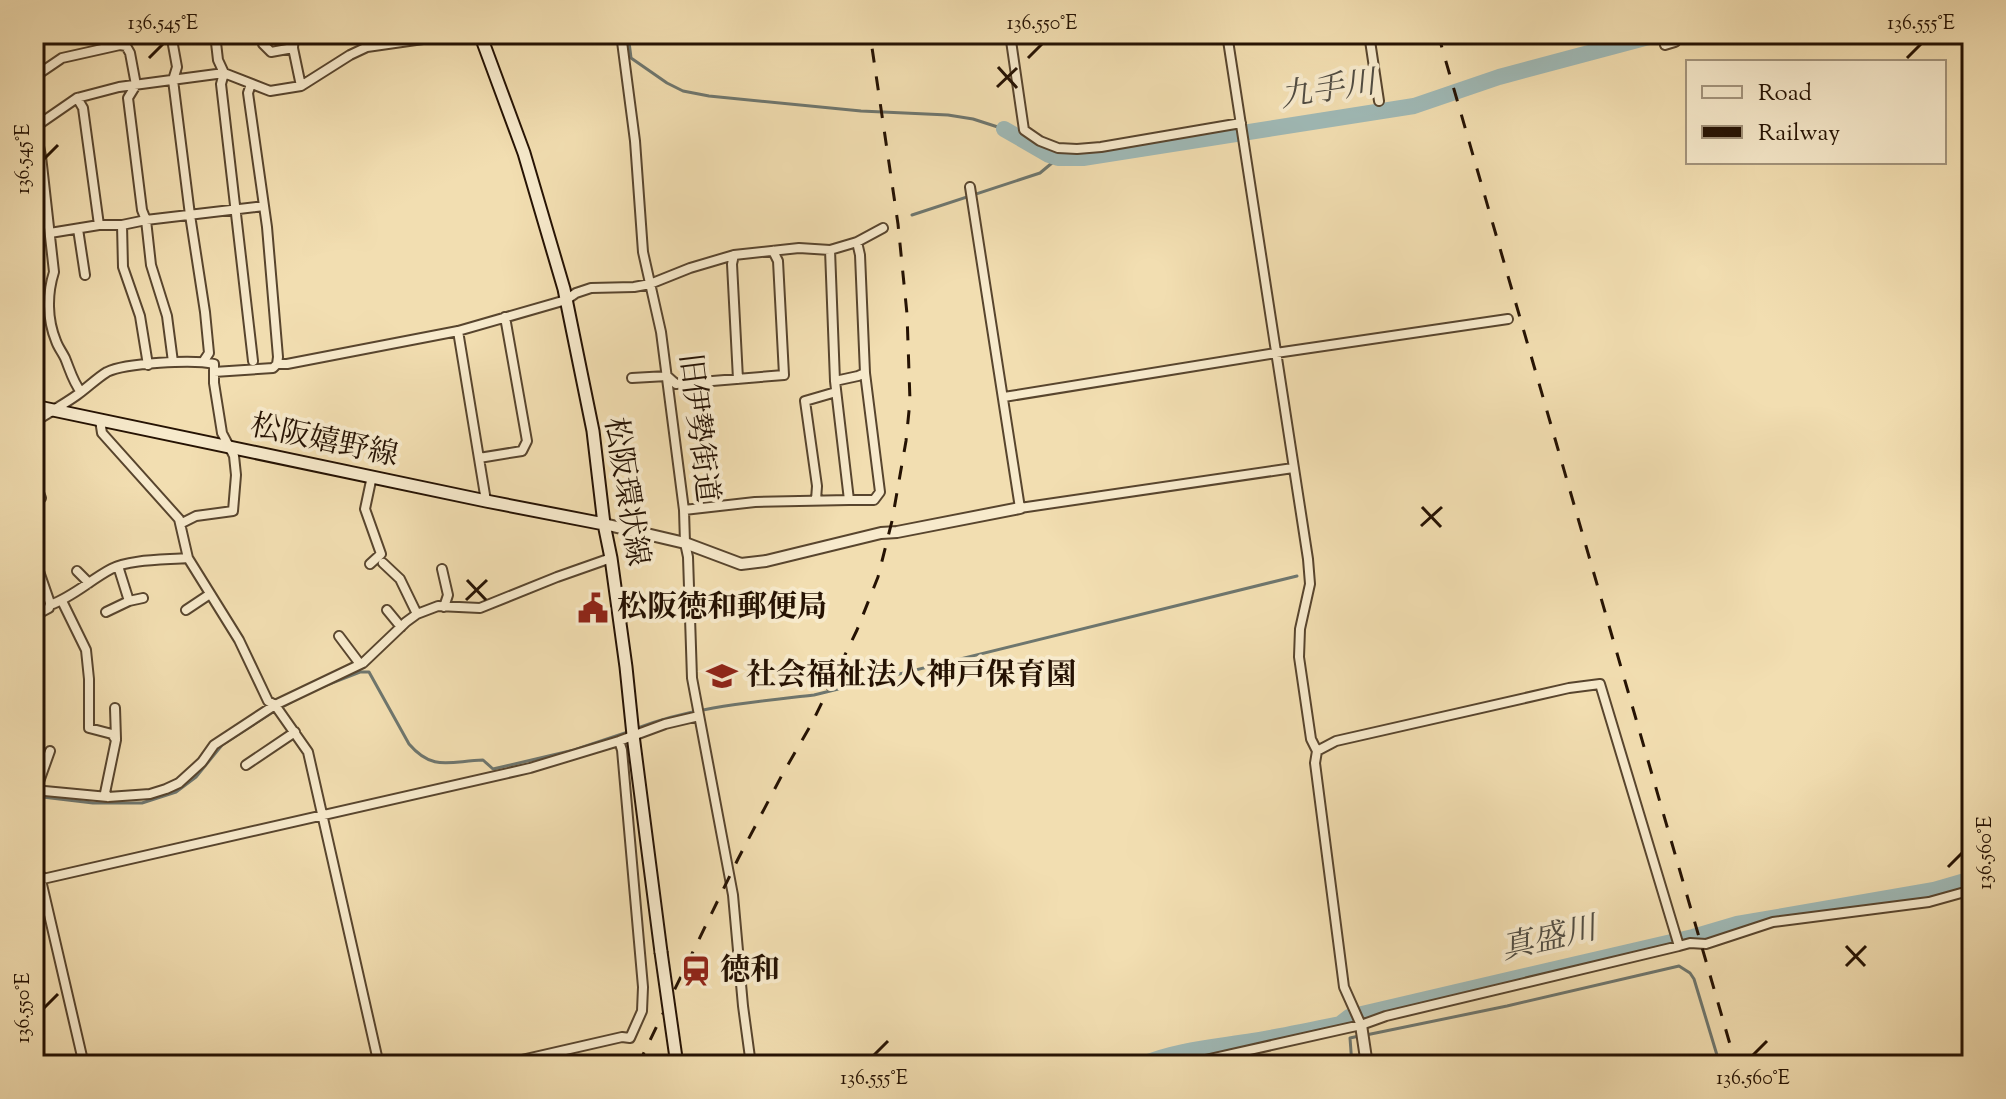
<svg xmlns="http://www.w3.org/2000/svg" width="2006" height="1099" font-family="'Sorts Mill Goudy','Noto Serif JP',serif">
<rect width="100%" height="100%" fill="#f2deb1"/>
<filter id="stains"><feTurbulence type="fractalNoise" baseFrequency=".0025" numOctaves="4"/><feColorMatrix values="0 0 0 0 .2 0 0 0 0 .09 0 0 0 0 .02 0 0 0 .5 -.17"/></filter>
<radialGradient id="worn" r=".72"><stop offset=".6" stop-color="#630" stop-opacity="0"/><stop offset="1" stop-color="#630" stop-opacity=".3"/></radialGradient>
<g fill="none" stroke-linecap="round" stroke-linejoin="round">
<path stroke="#6e766e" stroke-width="3" d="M 628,34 L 631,58 L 667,83 L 683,91 L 709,96 L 861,111 L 948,115 L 973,119 L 1004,129
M 912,215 L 1040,173 L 1058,158
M 324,686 L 360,672 L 369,672 L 409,744 C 433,772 450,761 483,760 L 493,769 L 574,750 L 628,732
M 635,729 C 692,707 754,702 814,695 L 1297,576
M 34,796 L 93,803 L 142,803 L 176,792 L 196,777 L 222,745 L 273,712 L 310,692
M 1366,1035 L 1507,1006 L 1679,966 L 1690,973 L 1694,979 L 1720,1065
M 1352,1065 L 1350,1038 L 1359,1036"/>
<path stroke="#9fb9b6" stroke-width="16" d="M 1004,129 L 1049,155 L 1058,158 L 1083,158 L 1414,106 L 1499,77 L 1660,34
M 1141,1065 C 1175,1050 1217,1047 1253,1041 C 1282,1036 1311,1030 1340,1024 L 1349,1017 L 1693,937 L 1737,924 L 1934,890 L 1972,879"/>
<g stroke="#58452e" stroke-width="12">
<path id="minor" d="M 171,34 L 177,67 L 173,80 L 190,215 L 205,312 L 209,353 L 203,362
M 215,34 L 218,60 L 224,73 L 221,84 L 253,361
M 261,34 L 263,44 L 271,52 L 293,48
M 294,34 L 293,48 L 301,86
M 621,34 L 635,141 L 643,252 L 661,332 L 684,510 L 685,543 L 688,557 L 692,678 L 733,895 L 743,1006 L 751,1065
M 1010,34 L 1024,130 L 1040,141 L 1058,148 L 1077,149 L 1101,147 L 1241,123
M 1227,34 L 1308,559 L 1310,584 L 1300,629 L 1299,657 L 1311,739 L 1317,751 L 1315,763 L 1344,987 L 1361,1025
M 1369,34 L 1379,101
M 1665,45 L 1675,42 L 1674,34
M 34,77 L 62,58 L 120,45 L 126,46 L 130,53 L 136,85 L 128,98 L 142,210 L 146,220 L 151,265 L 167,316 L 173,362
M 251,84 L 248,93 L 267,227 L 278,357 L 277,364
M 970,187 L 1020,508 L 1293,468
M 99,225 L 122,225 L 146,220 L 264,206
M 122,225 L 123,267 L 140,316 L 148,365
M 78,229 L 85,275
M 50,233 L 99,225 L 83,108 L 77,98
M 734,255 L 732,264 L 738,379
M 458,331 L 486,501
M 214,372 L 273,368 L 277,364 L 287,364 L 458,331 L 566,300 L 576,293 L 591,288 L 634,287 L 650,284 L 690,268 L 734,255 L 799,248 L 830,250 L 857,242 L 883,228
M 632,378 L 667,376 L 676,384 L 784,375 L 778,261 L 773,251
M 835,381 L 858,376 L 865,373 L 860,255 L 857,242
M 81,392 C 73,382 70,370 65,358 C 62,352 58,347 56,341 C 47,319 47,294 54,272 L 41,156 L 35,127 L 77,98 L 119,87 L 224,73 L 270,91 L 301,86 L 350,55 L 367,47 L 458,34
M 1004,397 L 1276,353 L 1508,319
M 100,420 L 102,433 L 179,519 L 188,558 L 239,640 L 268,701 L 275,705 L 308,752 L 379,1065
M 34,422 C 48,413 63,405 77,395 C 87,388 97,378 107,372 C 125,363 194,359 214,364 L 214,383 L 222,433 L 234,456 L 236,475 L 233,511 L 196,516 L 182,523
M 479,458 L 522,451 L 527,441 L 505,317
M 34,479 L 41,498
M 816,500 L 817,486 L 805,401 L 836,392
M 849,500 L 874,500 L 880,492 L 865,373
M 684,510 L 755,502 L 849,500 L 835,381 L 830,250
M 34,557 L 50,603 L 49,608 L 34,616
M 383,563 L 400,579 L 417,614
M 370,564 L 381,554 L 365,509 L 372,476
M 118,566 L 129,601 L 143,598
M 442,569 L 448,595 L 444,607
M 77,571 L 89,583
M 688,600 L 721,598
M 62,601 L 86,650 L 89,679 L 89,728 L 112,734 L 116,740 L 105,793 L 108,797
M 50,605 C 73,597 90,580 111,569 C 129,559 166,560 188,558
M 186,610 L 210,594
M 387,610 L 401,627
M 106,612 L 129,601
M 339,636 L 360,664
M 115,708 L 116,739
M 1317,751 L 1336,741 L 1569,688 L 1600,684 L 1679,946
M 246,765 L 295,732
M 34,790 L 108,797 L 150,794 L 166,789 L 179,783 L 202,762 L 214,745 L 275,705 L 363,663 L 406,622 L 417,614 L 438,606 L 480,608 L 557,577 L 611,558
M 36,790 L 50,751
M 34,850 L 84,1065
M 34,881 L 530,768 L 619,741 L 665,724 L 699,716
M 500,1065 L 622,1037 L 630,1038 L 642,1011 L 643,987 L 622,750 L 619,741
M 1183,1065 L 1361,1025 L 1386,1016 L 1679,946 L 1690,943 L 1706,944 L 1773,922 L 1929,902 L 1972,890"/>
</g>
<g stroke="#58452e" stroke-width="14">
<path id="tertiary" d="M 604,524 L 685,543 L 741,564 L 766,561 L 881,533 L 897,532 L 1020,508
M 1361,1025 L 1367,1065"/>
</g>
<g stroke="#251203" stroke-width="15">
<path id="secondary" d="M 480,34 L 524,153 L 564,289 L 593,431 L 604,524 L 611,558 L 626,667 L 633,735 L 661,952
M 34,406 L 486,501 L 604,524"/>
</g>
<use href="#minor" stroke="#f7eacc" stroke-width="8"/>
<use href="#tertiary" stroke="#f7eacc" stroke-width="10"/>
<use href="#secondary" stroke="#f7eacc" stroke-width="11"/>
<path stroke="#251203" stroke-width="3" stroke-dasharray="14 14" stroke-linecap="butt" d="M 1438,34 L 1736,1065
M 638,1065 L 738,859 L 782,775 L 812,723 L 857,630 L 878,577 L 892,521 L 906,441 L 910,401 L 907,314 L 898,224 L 870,34"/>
<g stroke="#251203" stroke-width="15" stroke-linecap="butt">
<path id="secondary-bridge" d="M 661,952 L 677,1065"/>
</g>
<use href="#secondary-bridge" stroke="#f7eacc" stroke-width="11"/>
</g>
<path fill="none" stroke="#251203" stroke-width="3" d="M 149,58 L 163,44M 1028,58 L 1042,44M 1907,58 L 1921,44M 998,67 L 1017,88M 997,87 L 1017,68M 44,159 L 58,145M 1422,507 L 1441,527M 1421,526 L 1442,507M 467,580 L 486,600M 466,600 L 487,580M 1948,867 L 1962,853M 1846,946 L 1865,966M 1846,966 L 1866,946M 44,1008 L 58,994M 874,1055 L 888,1041M 1753,1055 L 1767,1041"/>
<defs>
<g id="civic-bare" transform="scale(2.4)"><path d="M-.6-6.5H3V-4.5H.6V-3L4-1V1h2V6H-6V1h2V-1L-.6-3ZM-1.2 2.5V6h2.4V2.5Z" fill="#8f2418" stroke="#f7eacc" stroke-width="2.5" paint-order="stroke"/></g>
<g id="school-bare" transform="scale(2.4)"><path d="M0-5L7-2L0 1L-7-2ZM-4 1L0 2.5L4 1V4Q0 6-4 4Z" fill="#8f2418" stroke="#f7eacc" stroke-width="2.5" paint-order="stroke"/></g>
<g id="station-bare" transform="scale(2.4)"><path d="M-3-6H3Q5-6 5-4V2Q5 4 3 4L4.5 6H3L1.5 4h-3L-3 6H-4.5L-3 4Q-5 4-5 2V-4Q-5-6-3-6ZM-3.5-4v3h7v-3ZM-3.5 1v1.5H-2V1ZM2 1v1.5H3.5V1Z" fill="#8f2418" stroke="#f7eacc" stroke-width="2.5" paint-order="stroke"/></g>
</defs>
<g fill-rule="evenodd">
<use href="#civic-bare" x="593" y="608"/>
<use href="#school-bare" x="722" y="676"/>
<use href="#station-bare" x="696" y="971"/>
</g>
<g text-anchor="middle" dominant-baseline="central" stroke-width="8" stroke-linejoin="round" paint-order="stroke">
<g font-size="30" fill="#251203" stroke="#f7eacc">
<text transform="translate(697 428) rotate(83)">旧伊勢街道</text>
<text transform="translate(324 442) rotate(12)">松阪嬉野線</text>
<text transform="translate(625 492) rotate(81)">松阪環状線</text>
</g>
<g font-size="30" font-weight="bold" fill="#251203" stroke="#f7eacc" text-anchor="start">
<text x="617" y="608">松阪徳和郵便局</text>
<text x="746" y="676">社会福祉法人神戸保育園</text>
<text x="720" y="971">徳和</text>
</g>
<g font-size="32" font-style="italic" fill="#504c42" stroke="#f7eacc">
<text transform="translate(1328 91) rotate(-9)">九手川</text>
<text transform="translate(1549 940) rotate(-13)">真盛川</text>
</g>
</g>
<rect width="2006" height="1099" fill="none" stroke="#f2deb1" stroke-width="88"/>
<rect x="1686" y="60" width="260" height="104" fill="#f7eacc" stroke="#a3947c" stroke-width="2"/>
<rect x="1702" y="86" width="40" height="12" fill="#f7eacc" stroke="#a3947c" stroke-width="2"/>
<text x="1758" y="100" font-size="24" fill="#251203">Road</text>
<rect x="1702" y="126" width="40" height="12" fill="#251203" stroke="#a3947c" stroke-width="2"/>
<text x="1758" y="140" font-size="24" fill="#251203">Railway</text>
<rect x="44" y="44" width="1918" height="1011" fill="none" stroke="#251203" stroke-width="3"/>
<g font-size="20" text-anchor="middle" fill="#251203">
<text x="163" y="29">136.545°E</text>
<text x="1042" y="29">136.550°E</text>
<text x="1921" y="29">136.555°E</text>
<text transform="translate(22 159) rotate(-90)" y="7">136.545°E</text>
<text transform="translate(1984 853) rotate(-90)" y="7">136.560°E</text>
<text transform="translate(22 1008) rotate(-90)" y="7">136.550°E</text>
<text x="874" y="1084">136.555°E</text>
<text x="1753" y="1084">136.560°E</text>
</g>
<rect width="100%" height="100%" filter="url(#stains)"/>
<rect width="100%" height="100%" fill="url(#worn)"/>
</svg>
